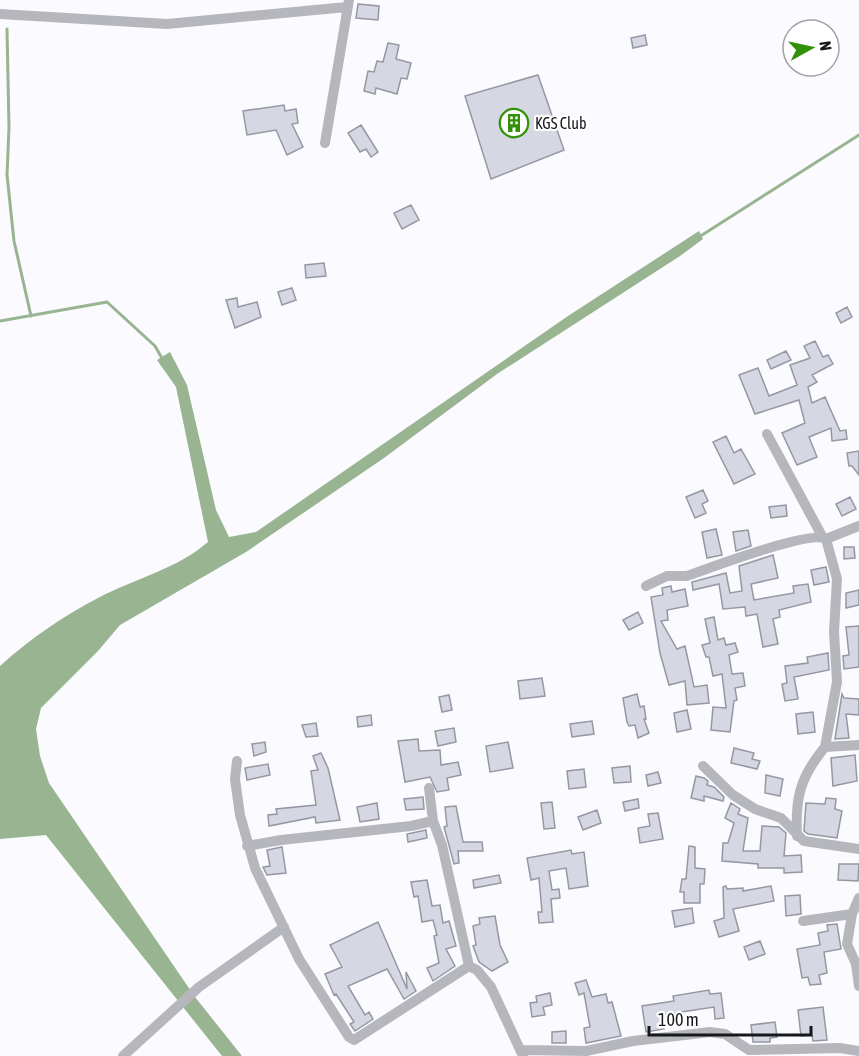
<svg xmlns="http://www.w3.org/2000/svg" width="859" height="1056" font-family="'Asap Condensed',sans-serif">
<rect width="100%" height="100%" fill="#fafaff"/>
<path fill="#98b490" d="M 699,231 L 703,239 L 680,256 L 497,374 L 384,458 L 246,552 L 120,625 L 98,651 L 41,708 L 36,729 L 40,756 L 49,783 L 195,997 L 242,1056 L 222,1056 L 46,835 L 0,839 L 0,666 C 30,639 63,616 98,598 C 134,579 177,569 208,542 L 176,387 L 157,360 L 170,352 L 187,385 L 216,510 L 229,537 L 256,532 L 568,316 Z"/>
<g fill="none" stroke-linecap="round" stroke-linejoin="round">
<path stroke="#98b490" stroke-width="3" d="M 7,29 L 9,128 L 7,175 L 14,241 L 31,316
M 699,237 L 859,135
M 0,321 L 107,302 L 155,346 L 163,360"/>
</g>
<path fill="#d5d7e2" stroke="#9597a2" stroke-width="1.5" d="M 358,4 L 379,6 L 378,20 L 356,18 Z
M 645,35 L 647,45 L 633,48 L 631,38 Z
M 388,43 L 399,45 L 396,59 L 411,63 L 407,79 L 401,78 L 397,94 L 376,88 L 375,94 L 364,91 L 368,71 L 374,72 L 377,61 L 383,62 Z
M 538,75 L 564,150 L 491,179 L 465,96 Z
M 284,105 L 285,111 L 296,109 L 298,123 L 292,124 L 303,147 L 287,155 L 276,130 L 247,135 L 243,111 Z
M 361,125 L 378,152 L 371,157 L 366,149 L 360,152 L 348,133 Z
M 411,205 L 419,220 L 402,229 L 394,213 Z
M 324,263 L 326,276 L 306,278 L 305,265 Z
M 292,288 L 296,300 L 282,305 L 278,292 Z
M 237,298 L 238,307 L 257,302 L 261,317 L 235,328 L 226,300 Z
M 847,307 L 852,317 L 841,323 L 836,313 Z
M 815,341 L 823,357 L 828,355 L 833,364 L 812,375 L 817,382 L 808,387 L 812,403 L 825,397 L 840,431 L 846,430 L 847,439 L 832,441 L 831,428 L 809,437 L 817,457 L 797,465 L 782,433 L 805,423 L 799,400 L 755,414 L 739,375 L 758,368 L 769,396 L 797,385 L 790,365 L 810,358 L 804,346 Z
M 786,351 L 791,360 L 771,369 L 767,360 Z
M 726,436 L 734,453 L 741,449 L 755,474 L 734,484 L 713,442 Z
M 859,451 L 859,475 L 852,466 L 849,466 L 847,453 Z
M 703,490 L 708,501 L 702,504 L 706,513 L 695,518 L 686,497 Z
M 850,497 L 856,509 L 842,516 L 836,504 Z
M 786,505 L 787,516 L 771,518 L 769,507 Z
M 716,529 L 722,555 L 707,558 L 702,532 Z
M 748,530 L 751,546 L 736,551 L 733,532 Z
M 844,547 L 854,547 L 855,558 L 844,559 Z
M 773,555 L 778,578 L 751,584 L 754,600 L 794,593 L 793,586 L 808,584 L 811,602 L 779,610 L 780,617 L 773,619 L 778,644 L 763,647 L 757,614 L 746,616 L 745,607 L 723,609 L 719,584 L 693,590 L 692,582 L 726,573 L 730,593 L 742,591 L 739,566 Z
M 826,567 L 829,582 L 814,585 L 811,570 Z
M 671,586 L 672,592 L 685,589 L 688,606 L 667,610 L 668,620 L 661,621 L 677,649 L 685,646 L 694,687 L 707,685 L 709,703 L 687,705 L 685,681 L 669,685 L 660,653 L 651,597 L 663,595 L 662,588 Z
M 859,590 L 859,605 L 846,608 L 846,593 Z
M 638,612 L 643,623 L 629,630 L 623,620 Z
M 714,617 L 718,640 L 724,638 L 726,645 L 735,643 L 738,652 L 729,655 L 732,674 L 743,673 L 745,686 L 735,688 L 737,700 L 734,701 L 730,732 L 711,730 L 713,707 L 726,708 L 722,674 L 713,676 L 709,657 L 706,657 L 702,645 L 710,643 L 705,619 Z
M 859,626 L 859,667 L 844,669 L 843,656 L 849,655 L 846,627 Z
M 828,653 L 829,670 L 794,677 L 798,699 L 785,701 L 782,684 L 787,683 L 785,666 L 808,663 L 807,657 Z
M 542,678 L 545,696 L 520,699 L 518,681 Z
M 637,694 L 640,707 L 644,706 L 646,719 L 644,719 L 649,733 L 638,738 L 635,725 L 629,726 L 627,722 L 623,698 Z
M 842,694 L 844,698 L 859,699 L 859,715 L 846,714 L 849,738 L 835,739 Z
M 449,695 L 452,710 L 442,712 L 439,697 Z
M 687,710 L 691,729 L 677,732 L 674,713 Z
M 813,712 L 815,732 L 798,734 L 796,714 Z
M 371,715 L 372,725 L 358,727 L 357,717 Z
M 592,721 L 594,734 L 572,737 L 570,724 Z
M 316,723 L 318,736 L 306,737 L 302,725 Z
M 454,728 L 456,742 L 438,746 L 435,731 Z
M 418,739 L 419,751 L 440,750 L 441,765 L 458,762 L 461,775 L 447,778 L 449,790 L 437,792 L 430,777 L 405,782 L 398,741 Z
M 265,742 L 266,752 L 254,756 L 252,744 Z
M 508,742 L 513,768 L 490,772 L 486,746 Z
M 734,748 L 754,753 L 752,759 L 760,761 L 757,769 L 731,763 Z
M 321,753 L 328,768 L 340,820 L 316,823 L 315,817 L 269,826 L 268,815 L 277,814 L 276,809 L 316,805 L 311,771 L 318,770 L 313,756 Z
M 855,755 L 857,781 L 833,786 L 831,758 Z
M 268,764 L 270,775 L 247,780 L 245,768 Z
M 630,766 L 631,782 L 614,783 L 612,768 Z
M 584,769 L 586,787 L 569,789 L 567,771 Z
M 658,772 L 661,783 L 648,786 L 646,775 Z
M 766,775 L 783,779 L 780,796 L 765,793 Z
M 696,776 L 704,778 L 708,781 L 707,785 L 714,787 L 724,797 L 723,801 L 704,796 L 704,801 L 691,798 Z
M 423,797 L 424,809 L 406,810 L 404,799 Z
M 826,798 L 836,799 L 835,809 L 842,811 L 837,838 L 808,834 L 804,831 L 806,803 L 825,804 Z
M 638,799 L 639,808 L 625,811 L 623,802 Z
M 552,802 L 555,828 L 544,829 L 541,803 Z
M 377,803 L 379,819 L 360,822 L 357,807 Z
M 731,803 L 740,809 L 738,814 L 748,818 L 743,851 L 760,851 L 762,826 L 779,827 L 786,833 L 784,856 L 801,855 L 802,872 L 784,873 L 784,868 L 758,868 L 758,864 L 722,861 L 723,843 L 728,843 L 734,823 L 725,818 Z
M 456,806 L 463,842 L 482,842 L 483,851 L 458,851 L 459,863 L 454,864 L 444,827 L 447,826 L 445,807 Z
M 597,810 L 601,823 L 583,830 L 578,817 Z
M 658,813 L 663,839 L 640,843 L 638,828 L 650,826 L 648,814 Z
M 426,830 L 427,838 L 408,842 L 407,834 Z
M 689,846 L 695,847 L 695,868 L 705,869 L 704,884 L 700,884 L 700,903 L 684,903 L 684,892 L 680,892 L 682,879 L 686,879 Z
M 282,847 L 286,873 L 267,875 L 263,867 L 270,866 L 267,850 Z
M 571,850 L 572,854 L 584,852 L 588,886 L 569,889 L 566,868 L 549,871 L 552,890 L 559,889 L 560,898 L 551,899 L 553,922 L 539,923 L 538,912 L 542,912 L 539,878 L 531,880 L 527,858 Z
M 839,864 L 859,864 L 858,881 L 838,880 Z
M 499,875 L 501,883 L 474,888 L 473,880 Z
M 427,880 L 432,906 L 440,905 L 443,923 L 449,921 L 456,946 L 446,949 L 455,966 L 433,981 L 427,968 L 439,963 L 434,936 L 437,935 L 433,920 L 422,922 L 418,896 L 414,897 L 411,882 Z
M 726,886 L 727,889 L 743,888 L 743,891 L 771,886 L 774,901 L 733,909 L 739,931 L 719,937 L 714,921 L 724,918 L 723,887 Z
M 800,895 L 801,914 L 786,916 L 785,896 Z
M 692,908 L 694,923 L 675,927 L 672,911 Z
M 495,916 L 500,945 L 508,962 L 492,971 L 479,962 L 473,946 L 476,945 L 473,926 L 480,924 L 479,918 Z
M 378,922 L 407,989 L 406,972 L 416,991 L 404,999 L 387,969 L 348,986 L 365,1015 L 369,1012 L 373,1019 L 355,1031 L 350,1024 L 354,1022 L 336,994 L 334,995 L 325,974 L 342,967 L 330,945 Z
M 837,924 L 841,949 L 824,952 L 827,973 L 819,975 L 821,984 L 810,985 L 808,977 L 802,978 L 797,949 L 820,945 L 818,933 L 828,931 L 827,925 Z
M 760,941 L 765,954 L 749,960 L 744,947 Z
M 586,980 L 592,997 L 606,994 L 608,1003 L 612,1002 L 621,1036 L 586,1043 L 584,1028 L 590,1027 L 584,993 L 579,995 L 575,983 Z
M 709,990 L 710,994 L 721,993 L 724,1018 L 715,1019 L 714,1007 L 662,1015 L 664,1029 L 646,1032 L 642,1006 L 674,1001 L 673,996 Z
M 550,993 L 552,1005 L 543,1007 L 545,1015 L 532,1017 L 530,1003 L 537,1002 L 536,996 Z
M 823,1007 L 827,1040 L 813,1041 L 812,1035 L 801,1036 L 798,1010 Z
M 775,1022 L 777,1037 L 770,1038 L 770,1042 L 753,1042 L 751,1025 Z
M 566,1031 L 566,1043 L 552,1043 L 552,1032 Z"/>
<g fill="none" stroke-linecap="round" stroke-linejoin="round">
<path stroke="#b6b7bc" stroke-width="10" d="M 0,14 L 167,24 L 347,7
M 325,143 L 349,0
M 767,434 L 822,536
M 646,586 L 667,576 L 687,576 C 709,568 811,530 826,539 L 859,526
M 825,747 L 837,682 L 834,632 L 837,579 L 826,539
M 237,761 L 235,779 L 240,815 L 255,868 L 299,959 L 349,1037 L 354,1040 L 469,966 L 477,970 L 491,987 L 523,1056
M 703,766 L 733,795 L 755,809 L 781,818 L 804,841 L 859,849
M 429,788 L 433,821
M 797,836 C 795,798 800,777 825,747 L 859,745
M 247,846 L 281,840 L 411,826 L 433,821 L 442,845 L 469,966
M 852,914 L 847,944 L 856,964 L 859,986
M 803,921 L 852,914 L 859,898
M 522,1050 L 586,1051 L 633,1041 L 710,1032 L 725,1034 L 749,1050 L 840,1048 L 859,1051
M 123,1056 L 199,987 L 284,927"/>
</g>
<defs>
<g id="building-ring" transform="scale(1.5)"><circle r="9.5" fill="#fff" stroke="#329108" stroke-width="1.5"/><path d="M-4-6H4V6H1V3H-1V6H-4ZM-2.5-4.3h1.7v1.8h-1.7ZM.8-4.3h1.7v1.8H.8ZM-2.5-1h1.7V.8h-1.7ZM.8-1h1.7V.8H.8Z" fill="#329108"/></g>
</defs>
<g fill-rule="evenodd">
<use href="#building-ring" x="514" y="123"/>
</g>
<g text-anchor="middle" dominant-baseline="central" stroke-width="4.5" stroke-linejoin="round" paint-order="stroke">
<g font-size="16" fill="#17181c" stroke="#fff" text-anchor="start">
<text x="535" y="123">KGS Club</text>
</g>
</g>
<g transform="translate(811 48) rotate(82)"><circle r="28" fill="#ffffff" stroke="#a2a3a4" stroke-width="1.5"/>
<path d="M0-4.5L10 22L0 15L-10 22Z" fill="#329108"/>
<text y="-9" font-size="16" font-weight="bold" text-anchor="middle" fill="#17181c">N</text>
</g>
<path d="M649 1026v9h162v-9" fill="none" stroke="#17181c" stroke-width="3"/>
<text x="658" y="1026" font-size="18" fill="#17181c" stroke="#ffffff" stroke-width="4.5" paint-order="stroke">100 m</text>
</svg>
